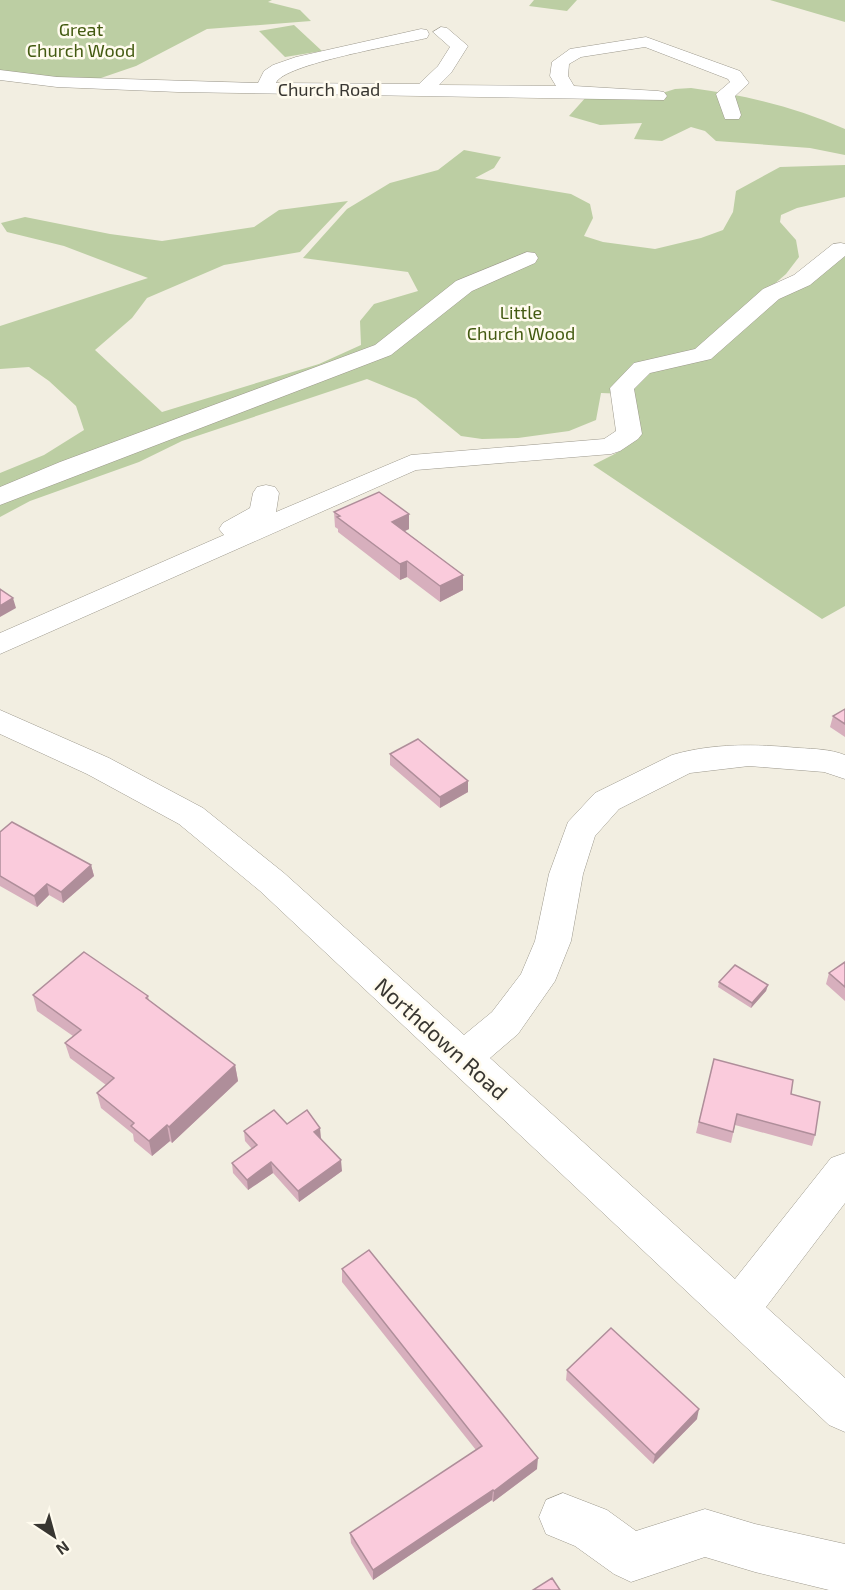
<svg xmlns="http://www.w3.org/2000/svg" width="845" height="1590" font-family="'Exo 2',sans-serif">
<rect width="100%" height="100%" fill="#f2eee1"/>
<path fill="#bccea3" d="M 0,0 L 272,0 L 268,2 L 300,10 L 311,21 L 207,29 L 136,66 L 95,80 L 47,77 L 0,71 Z
M 534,0 L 577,0 L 567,11 L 529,6 Z
M 770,0 L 845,0 L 845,22 Z
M 294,25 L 322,51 L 285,57 L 259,31 Z
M 691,88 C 745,95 795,107 845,129 L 845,155 L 810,148 L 716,141 L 705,131 L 691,127 L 662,141 L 634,139 L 642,123 L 600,125 L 569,116 L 587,96 L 640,100 L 675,89 Z
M 464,150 L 501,157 L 494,168 L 475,178 L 571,194 L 590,204 L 593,218 L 584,236 L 603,242 L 655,249 L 701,238 L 723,230 L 733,212 L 736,191 L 780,167 L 845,165 L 845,197 L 797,208 L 781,215 L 780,222 L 796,240 L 799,257 L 786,274 L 772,286 L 845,256 L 845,606 L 822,619 L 593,465 C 610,456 628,449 641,434 L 626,394 L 601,393 L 596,420 L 569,431 L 518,438 L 482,439 L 461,436 L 416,399 L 367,379 L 182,441 L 139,462 L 30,501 L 0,517 L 0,473 L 44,455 L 84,430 L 76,406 L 49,381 L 29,367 L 0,369 L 0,326 L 148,278 L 64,246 L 7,232 L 1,223 L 25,217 L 110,234 L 162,241 L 254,227 L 279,210 L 348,201 L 300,252 L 224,265 L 147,298 L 132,318 L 95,350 L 162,412 L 319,364 L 361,345 L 360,321 L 374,304 L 418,291 L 408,272 L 303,258 L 347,209 L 390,183 L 438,170 Z"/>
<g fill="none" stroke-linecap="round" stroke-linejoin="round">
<g stroke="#9d998d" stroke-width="1">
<path id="minor" d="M 441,27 L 447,28 L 468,46 L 451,73 L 439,85 L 556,86 L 550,76 L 552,62 L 570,49 L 646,37 L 740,71 L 749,83 L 735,96 L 741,115 L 739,119 L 725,119 L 716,94 L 730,82 L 728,79 L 645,47 L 581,57 L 569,64 L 568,76 L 574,86 L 658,91 L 664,92 L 667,96 L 664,100 L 178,92 L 57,87 L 0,80 L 0,70 L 57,77 L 258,83 L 264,71 L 273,65 L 296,57 L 421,29 L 427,30 L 429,34 L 427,38 C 402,44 283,64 276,83 L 419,84 L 438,66 L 450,47 L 433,32 Z
M 841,243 L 845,244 L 845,256 L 810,285 L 779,299 L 711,359 L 650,373 L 634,389 L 642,434 L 638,439 L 620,451 L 611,454 L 416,470 L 0,654 L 0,633 L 224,535 L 219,529 L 223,523 L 250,508 L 253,493 L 257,487 L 266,485 L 275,487 L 279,493 L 276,512 L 411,455 L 604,439 L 616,431 L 610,388 L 634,363 L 695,349 L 763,289 L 794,275 L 833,244 Z
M 527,252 L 535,253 L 538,258 L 535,263 L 472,291 L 391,355 L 0,505 L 0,487 L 60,462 L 375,345 L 456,281 Z
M 0,710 L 109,758 L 203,808 L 284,873 L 464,1035 L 492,1012 L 521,974 L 535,941 L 549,874 L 568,822 L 595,793 L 672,755 C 713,743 756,744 799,748 C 814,749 830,749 845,755 L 845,779 L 824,772 L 749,766 L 690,773 L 619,809 L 595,836 L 583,874 L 571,941 L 555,981 L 518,1034 L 490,1058 L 735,1279 L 831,1158 L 845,1153 L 845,1203 L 766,1307 L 845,1378 L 845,1432 L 829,1425 L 260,891 L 179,824 L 87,774 L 0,734 Z
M 563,1493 L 607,1510 L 636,1531 L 705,1509 L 755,1524 L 845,1544 L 845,1590 L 829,1590 L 755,1572 L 705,1557 L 631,1582 L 614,1574 L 575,1546 L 546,1534 L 539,1517 L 546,1500 Z"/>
</g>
<use href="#minor" fill="#fff" fill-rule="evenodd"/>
</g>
<path fill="#d7afbd" d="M 334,512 L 409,529 L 405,531 L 463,575 L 463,590 L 440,602 L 407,577 L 400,580 L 338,532 L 338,529 L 335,527 Z
M 845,709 L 845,737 L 830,727 L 833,716 Z
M 390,754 L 468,781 L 468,792 L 440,808 L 390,765 Z
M 0,832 L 91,865 L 94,876 L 63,903 L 49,895 L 37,907 L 0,886 Z
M 845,962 L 845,1001 L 826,984 L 829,973 Z
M 719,982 L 768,985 L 766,991 L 751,1008 L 718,987 Z
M 33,995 L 148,996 L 149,1000 L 235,1065 L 238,1081 L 172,1143 L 170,1141 L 152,1156 L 134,1141 L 133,1134 L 101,1108 L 97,1093 L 106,1085 L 70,1058 L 65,1043 L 73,1036 L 37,1011 Z
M 714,1059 L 791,1094 L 815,1135 L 812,1146 L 735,1125 L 731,1143 L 696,1133 Z
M 287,1124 L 321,1138 L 342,1171 L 299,1202 L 273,1173 L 248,1190 L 233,1173 L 232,1163 L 252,1149 L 245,1141 L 244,1131 Z
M 342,1269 L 537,1469 L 493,1502 L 492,1500 L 373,1580 L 351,1543 L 350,1533 L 476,1450 L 342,1282 Z
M 567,1370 L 697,1419 L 653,1464 L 566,1380 Z"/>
<path fill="#af8e9a" d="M 409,514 L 409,529 L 392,537 L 392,522 Z
M 407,561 L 407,577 L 400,580 L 400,564 Z
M 463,575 L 463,590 L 440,602 L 440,586 Z
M 13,598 L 16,608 L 0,617 L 0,606 Z
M 468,781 L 468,792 L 440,808 L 440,797 Z
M 91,865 L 94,876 L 63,903 L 61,892 Z
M 47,884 L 49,895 L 37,907 L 34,896 Z
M 768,985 L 766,991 L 751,1008 L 752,1003 Z
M 235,1065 L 238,1081 L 172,1143 L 169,1127 Z
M 167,1125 L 170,1141 L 152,1156 L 149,1141 Z
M 320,1128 L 321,1138 L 315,1143 L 314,1132 Z
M 341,1160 L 342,1171 L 299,1202 L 298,1191 Z
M 271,1162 L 273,1173 L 248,1190 L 247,1180 Z
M 699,1409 L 697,1419 L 653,1464 L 655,1455 Z
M 538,1458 L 537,1469 L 493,1502 L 494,1491 Z
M 493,1490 L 492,1500 L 373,1580 L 373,1570 Z"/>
<path fill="#facbdc" stroke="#af8e9a" stroke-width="1.5" d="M 379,492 L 409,514 L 392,522 L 463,575 L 440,586 L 407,561 L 400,564 L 337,517 L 340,516 L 334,512 Z
M 0,589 L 13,598 L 0,606 Z
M 845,709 L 845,724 L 833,716 Z
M 418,739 L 468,781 L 440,797 L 390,754 Z
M 12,822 L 91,865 L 61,892 L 47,884 L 34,896 L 0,876 L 0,832 Z
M 84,952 L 148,996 L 146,998 L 235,1065 L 169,1127 L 167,1125 L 149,1141 L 131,1126 L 134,1123 L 97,1093 L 114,1078 L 65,1043 L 81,1030 L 33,995 Z
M 845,962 L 845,987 L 829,973 Z
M 735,965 L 768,985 L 752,1003 L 719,982 Z
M 714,1059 L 793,1080 L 791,1094 L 820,1102 L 815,1135 L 737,1114 L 733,1132 L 699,1122 Z
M 274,1110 L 287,1124 L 307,1110 L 320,1128 L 314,1132 L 341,1160 L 298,1191 L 271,1162 L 247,1180 L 232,1163 L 257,1145 L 244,1131 Z
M 369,1250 L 538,1458 L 494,1491 L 493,1490 L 373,1570 L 350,1533 L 482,1446 L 342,1269 Z
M 611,1328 L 699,1409 L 655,1455 L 567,1370 Z
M 552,1578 L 560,1590 L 533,1590 Z"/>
<g text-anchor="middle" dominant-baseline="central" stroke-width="5" stroke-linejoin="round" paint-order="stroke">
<g font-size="18" fill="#435a11" stroke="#fffbee">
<text x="81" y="29">Great<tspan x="81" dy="21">Church Wood</tspan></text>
<text x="521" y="312">Little<tspan x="521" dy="21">Church Wood</tspan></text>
</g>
<g font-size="18" fill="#383631" stroke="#fffbee">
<text x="329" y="89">Church Road</text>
</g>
<g font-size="22" fill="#383631" stroke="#fffbee">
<text transform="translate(442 1038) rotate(42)">Northdown Road</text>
</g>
</g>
<g transform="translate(54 1536) rotate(144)" stroke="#fffbee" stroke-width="4.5" paint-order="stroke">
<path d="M0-4.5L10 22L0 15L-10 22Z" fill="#383631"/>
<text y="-9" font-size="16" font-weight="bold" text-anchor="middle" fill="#383631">N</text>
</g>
</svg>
